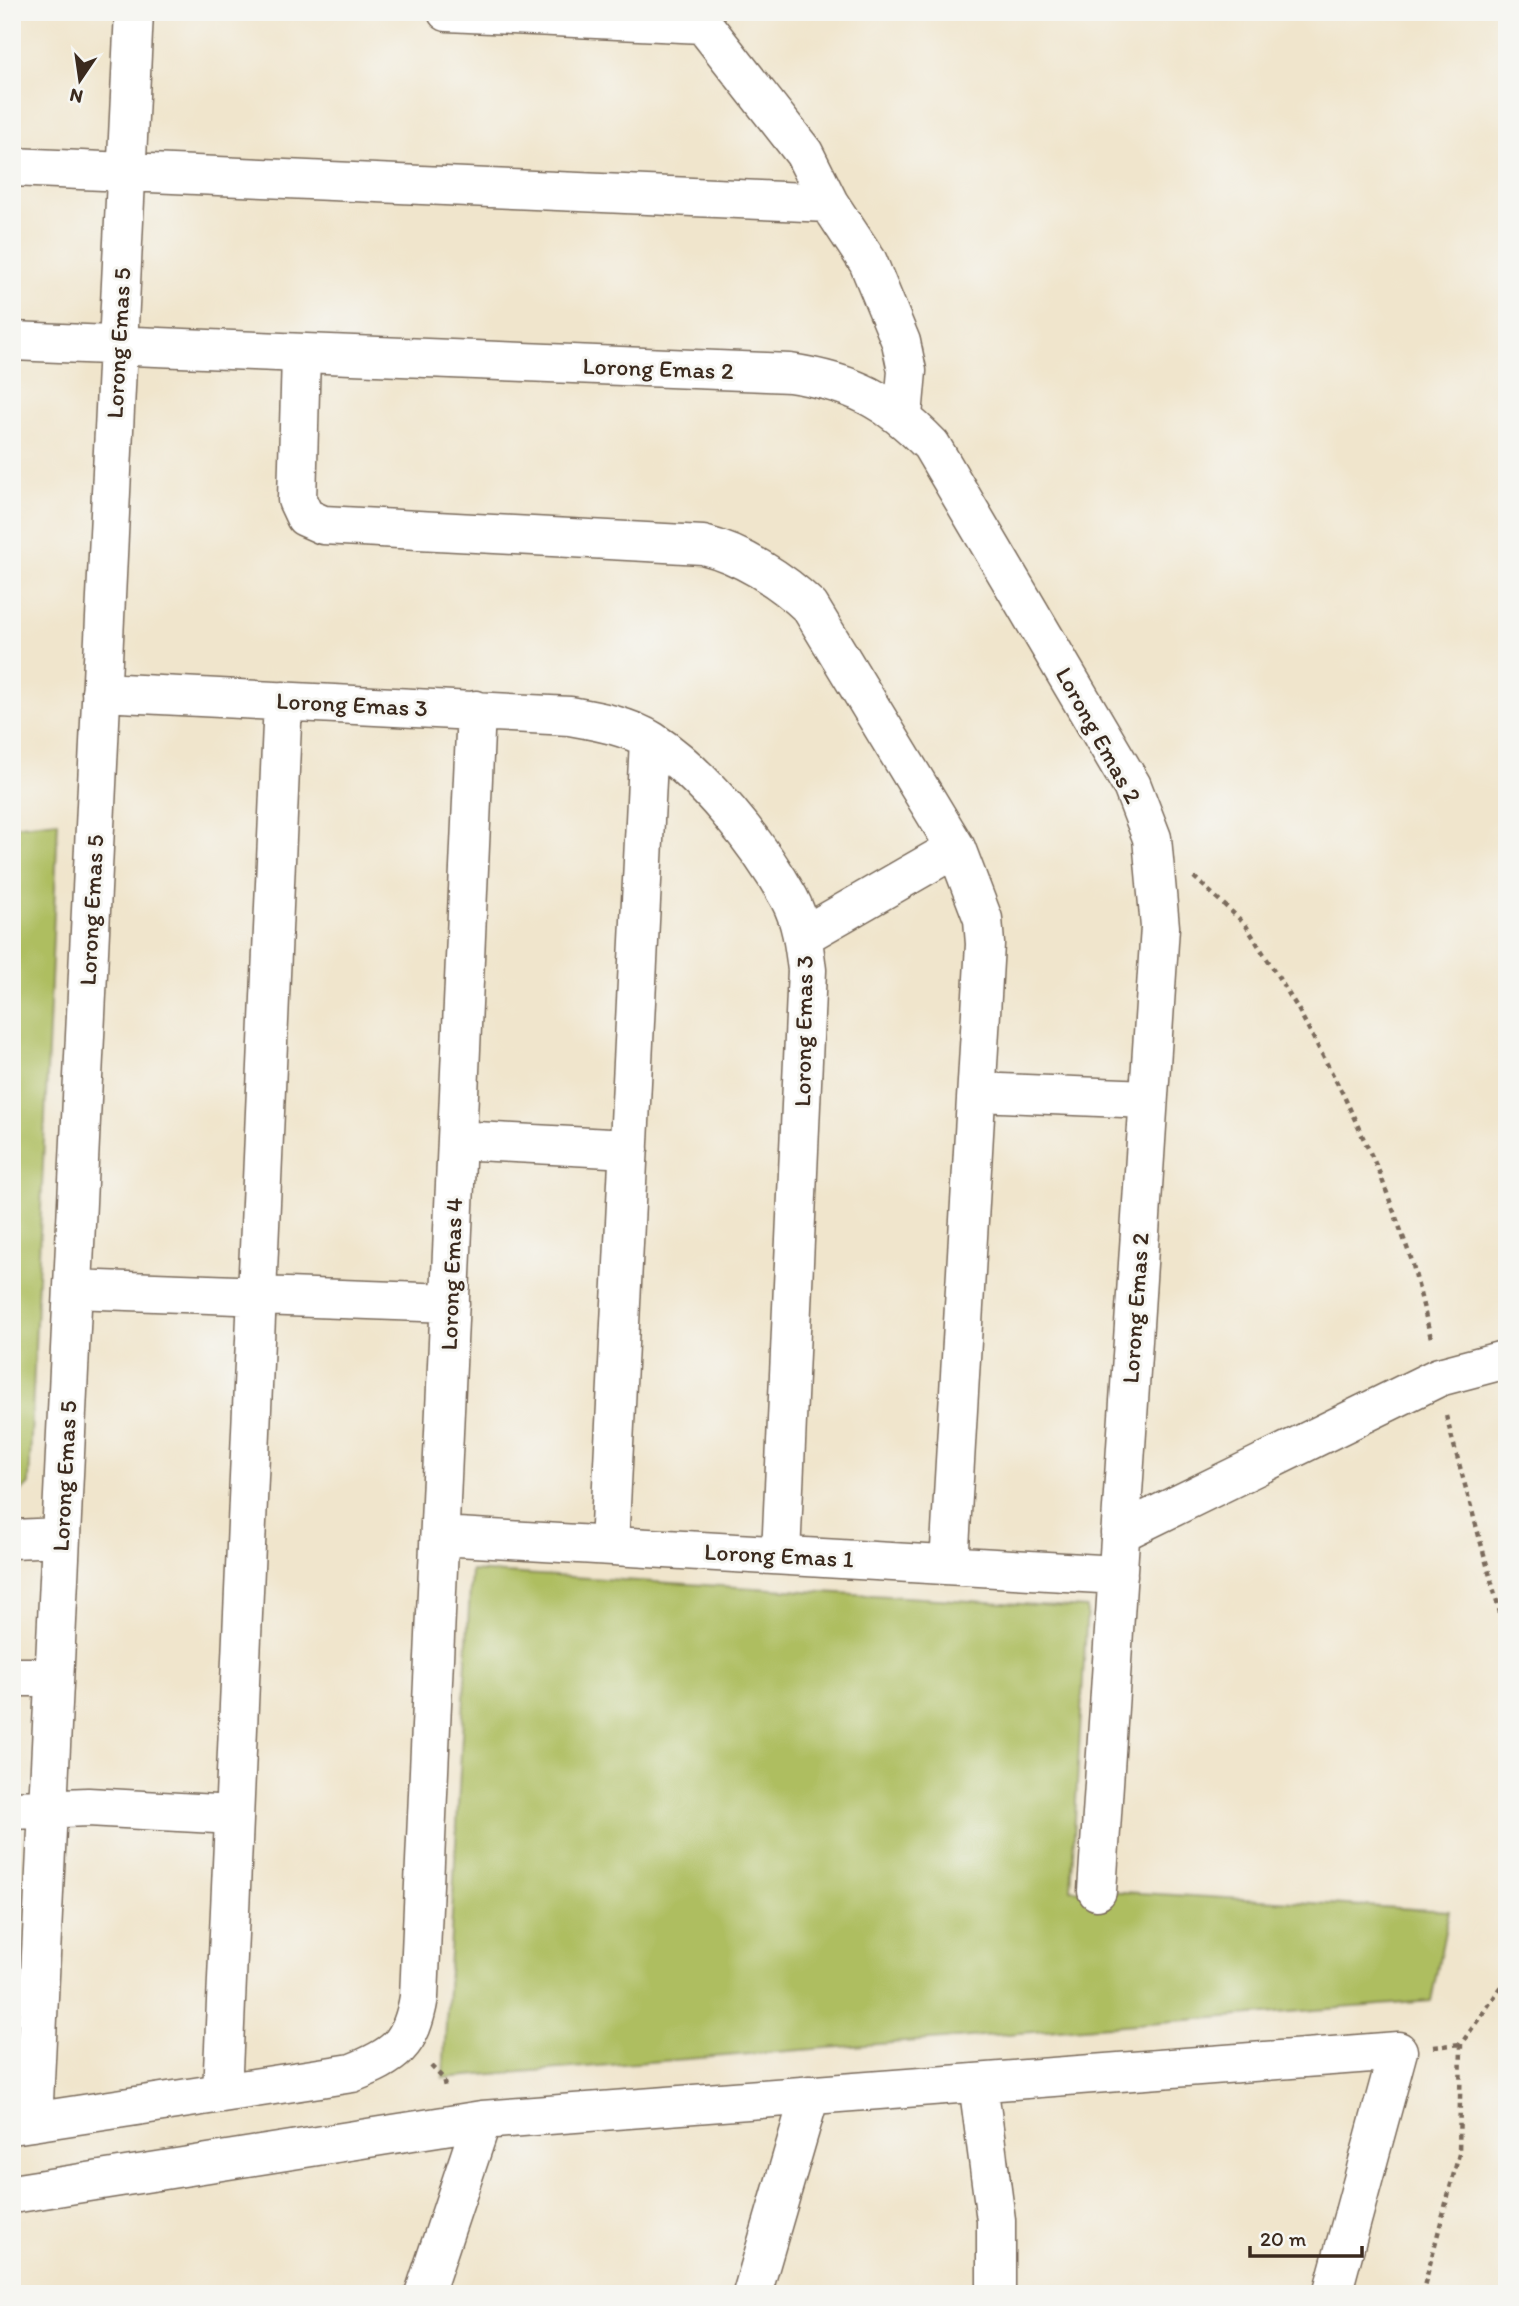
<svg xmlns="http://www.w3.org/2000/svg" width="1519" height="2306" font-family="Itim,sans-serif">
<rect width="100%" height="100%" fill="#f6f6f2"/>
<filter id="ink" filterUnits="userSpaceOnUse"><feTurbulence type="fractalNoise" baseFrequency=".0143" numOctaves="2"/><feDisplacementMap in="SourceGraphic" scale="14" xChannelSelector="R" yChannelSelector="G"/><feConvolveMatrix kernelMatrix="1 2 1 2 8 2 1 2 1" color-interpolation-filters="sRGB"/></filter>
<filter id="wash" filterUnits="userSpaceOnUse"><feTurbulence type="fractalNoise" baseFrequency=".00686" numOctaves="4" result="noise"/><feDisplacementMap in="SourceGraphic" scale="28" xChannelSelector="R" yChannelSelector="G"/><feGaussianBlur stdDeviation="1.57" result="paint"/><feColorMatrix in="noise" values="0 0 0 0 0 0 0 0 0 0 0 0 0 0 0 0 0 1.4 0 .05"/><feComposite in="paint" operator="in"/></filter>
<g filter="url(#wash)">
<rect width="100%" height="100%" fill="#f0e5cc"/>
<path fill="#aebe61" stroke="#747440" stroke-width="2" d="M 58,821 L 29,1484 L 12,1501 L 12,826 Z
M 471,1571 L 1087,1608 L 1071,1889 L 1449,1911 L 1431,2001 L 443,2078 Z"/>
</g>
<g filter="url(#ink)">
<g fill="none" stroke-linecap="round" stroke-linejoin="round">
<g stroke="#7a6b5b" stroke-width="41">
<path id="minor" d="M 447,12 L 703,24 L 804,153 L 829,203 L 868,262 L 901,342 L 907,371 L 903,416
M 12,167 L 829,203
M 12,341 L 790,373 C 854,383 886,399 931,445 L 1132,786 L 1152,838 L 1160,927 L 1097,1891
M 301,354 L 297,500 L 305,517 L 323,525 L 703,545 C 741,554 782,580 810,607 L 956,848 L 983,919 L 985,944 L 949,1565
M 101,692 L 570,716 C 598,721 628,726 652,741 C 703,774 759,844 789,898 C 801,920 804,945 807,970 L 781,1555
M 803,936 L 956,848
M 977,1092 L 1148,1099
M 457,1140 L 629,1149
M 73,1289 L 450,1303
M 1120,1533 L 1439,1377 L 1507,1359
M 440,1536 L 1118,1575
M 12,1539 L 61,1537
M 609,1545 L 649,740
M 12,1677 L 54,1677
M 12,1810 L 88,1807 L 234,1815
M 978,2083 L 996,2220 L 996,2294
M 222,2093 L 283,701
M 33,2122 L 134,12
M 12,2125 L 352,2073 C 395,2056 411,2045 419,1997 L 476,710
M 12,2194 L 482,2120 L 1398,2051 L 1332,2294
M 424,2294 L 482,2120
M 752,2294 L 810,2095"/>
</g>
<path stroke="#7a6b5b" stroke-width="4.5" stroke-dasharray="5 5" stroke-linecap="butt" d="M 1194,877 L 1245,924 L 1297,1007 L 1343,1094 L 1380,1174 L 1412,1261 L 1432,1342
M 1446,1416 L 1507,1638
M 1434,2047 L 1461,2044
M 431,2066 L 443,2078 L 445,2087
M 1422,2294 L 1459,2154 L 1461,2044 L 1507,1979"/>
<use href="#minor" stroke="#fff" stroke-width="38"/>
</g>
</g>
<g text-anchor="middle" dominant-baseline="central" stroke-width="6" stroke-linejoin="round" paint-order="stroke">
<g font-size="24" fill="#3b2a1e" stroke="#f6f6f2">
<text transform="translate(118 343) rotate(-87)">Lorong Emas 5</text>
<text transform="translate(658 368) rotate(2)">Lorong Emas 2</text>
<text transform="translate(352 704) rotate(3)">Lorong Emas 3</text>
<text transform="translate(1099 735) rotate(61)">Lorong Emas 2</text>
<text transform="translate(91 910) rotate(-87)">Lorong Emas 5</text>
<text transform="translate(803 1031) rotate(-89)">Lorong Emas 3</text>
<text transform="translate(451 1274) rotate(-88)">Lorong Emas 4</text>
<text transform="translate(1135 1308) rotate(-86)">Lorong Emas 2</text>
<text transform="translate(64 1476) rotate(-87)">Lorong Emas 5</text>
<text transform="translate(779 1555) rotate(3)">Lorong Emas 1</text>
</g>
</g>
<rect width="1519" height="2306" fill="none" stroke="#f6f6f2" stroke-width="42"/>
<g transform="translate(80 80) rotate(193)" stroke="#f6f6f2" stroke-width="5" paint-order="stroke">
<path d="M0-5L12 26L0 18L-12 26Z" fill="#3b2a1e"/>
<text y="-10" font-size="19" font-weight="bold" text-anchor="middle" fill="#3b2a1e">N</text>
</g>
<path d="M1250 2246v10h112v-10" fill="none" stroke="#3b2a1e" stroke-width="3.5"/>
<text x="1260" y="2246" font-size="21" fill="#3b2a1e" stroke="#f6f6f2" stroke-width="5" paint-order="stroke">20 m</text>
</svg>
